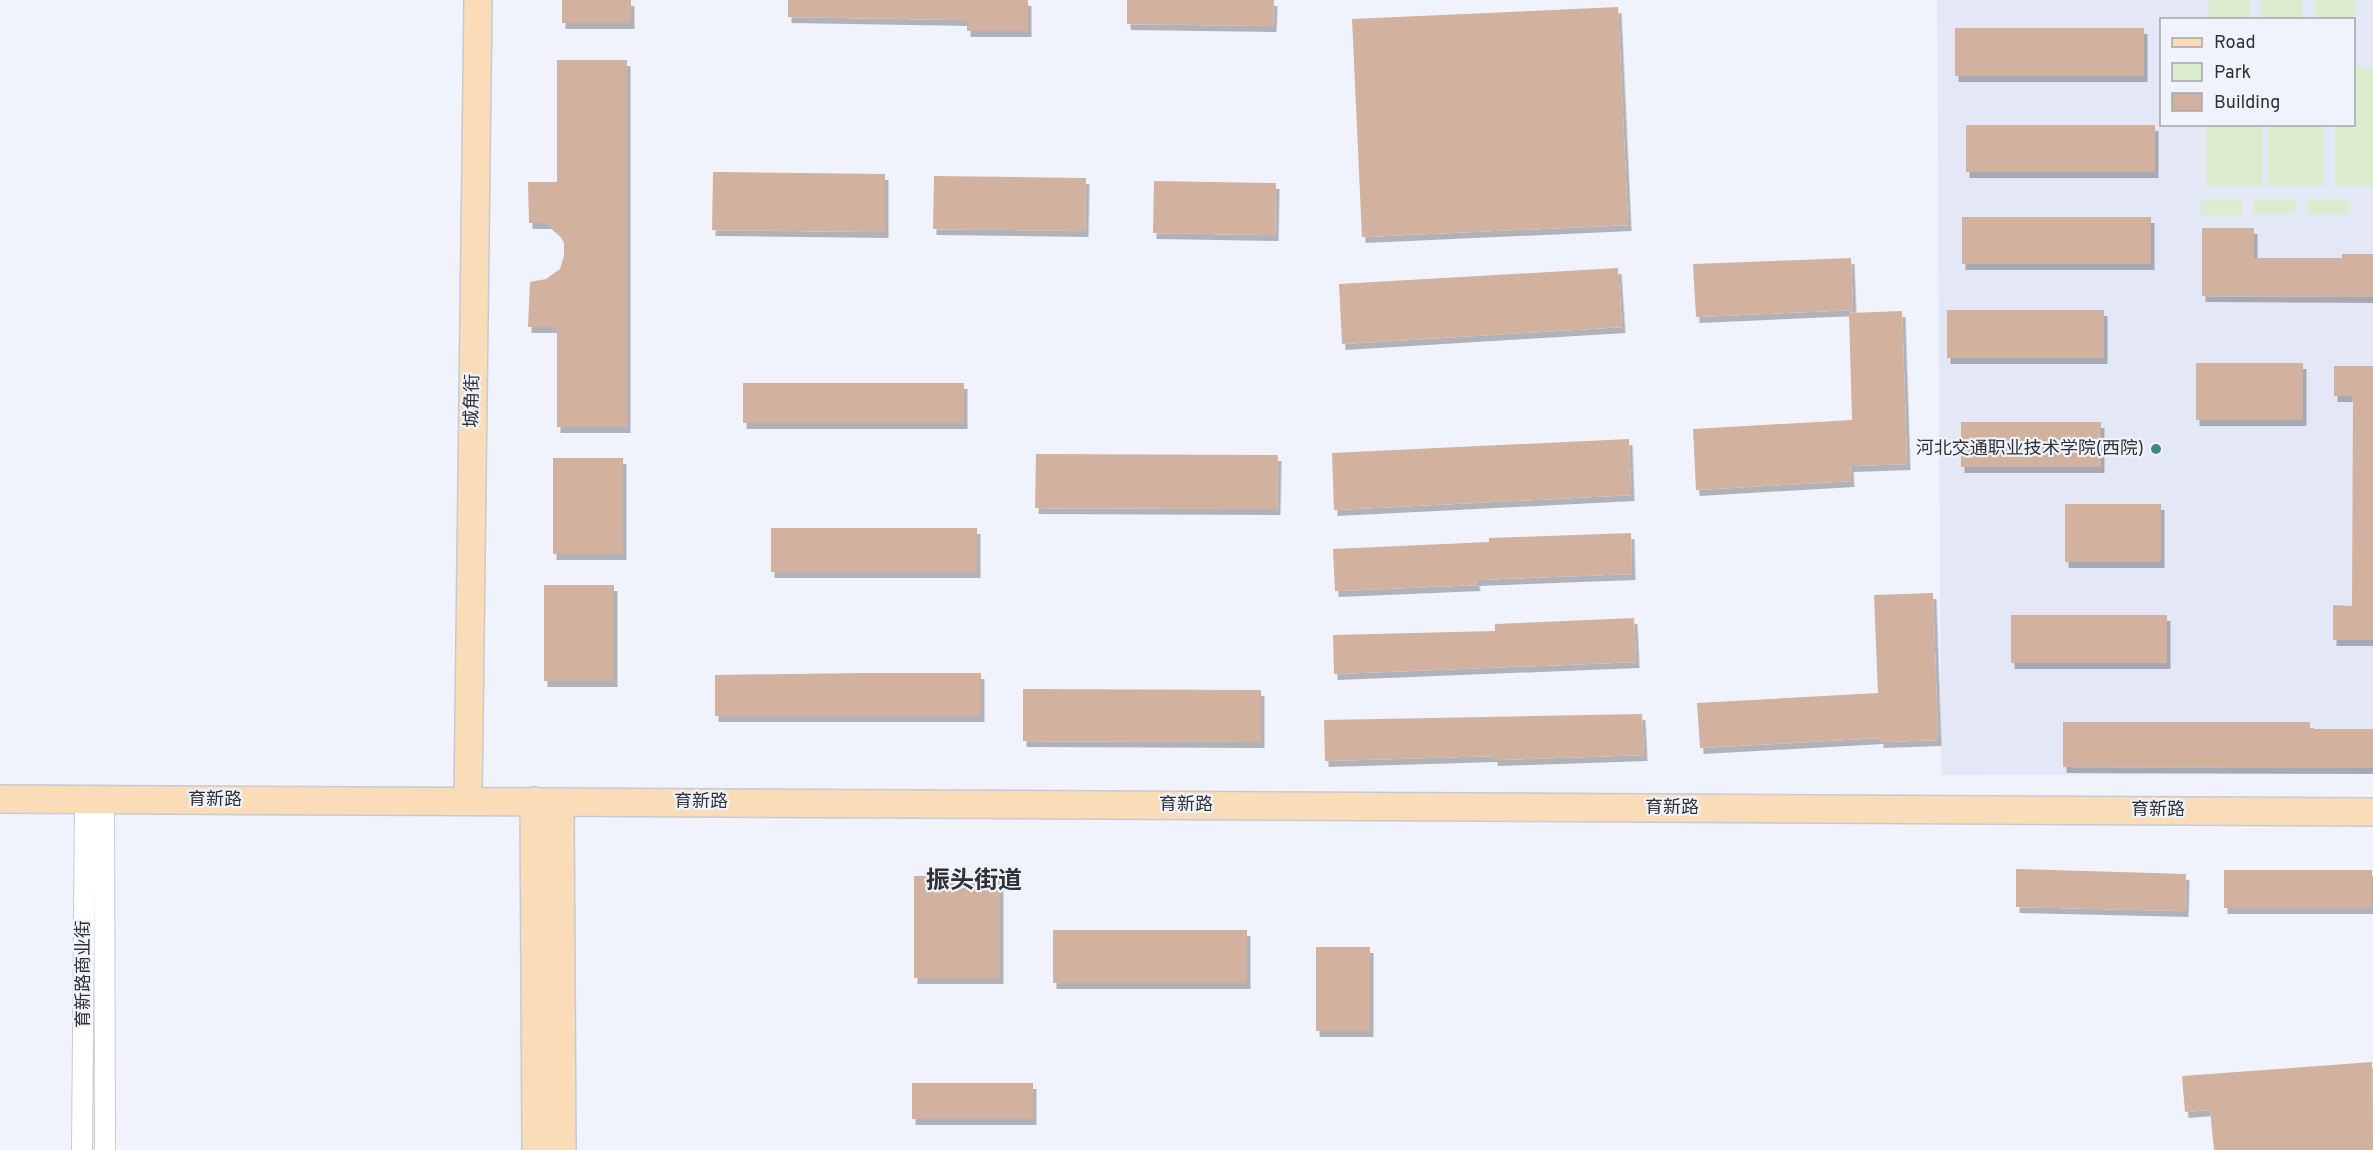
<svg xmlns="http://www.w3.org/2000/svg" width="2373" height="1150" font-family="Overpass,'Noto Sans SC',sans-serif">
<defs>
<filter id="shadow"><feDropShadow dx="3.5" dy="6" stdDeviation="0" flood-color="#0004"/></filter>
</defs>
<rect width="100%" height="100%" fill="#f1f3fc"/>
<path fill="#e3e7f6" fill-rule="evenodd" d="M 1937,0 L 2373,0 L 2373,774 L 1941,775 ZM 2162,20 L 2354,20 L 2354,124 L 2162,124 Z"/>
<path fill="#dbeccf" d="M 2209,0 L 2250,0 L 2250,19 L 2209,19 Z
M 2261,0 L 2302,0 L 2302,19 L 2261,19 Z
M 2315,0 L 2356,0 L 2355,58 L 2354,20 L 2315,19 Z
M 2354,67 L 2373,67 L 2373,186 L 2335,186 L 2335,125 L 2354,124 Z
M 2206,125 L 2262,125 L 2262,186 L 2206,186 Z
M 2268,125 L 2324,125 L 2324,186 L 2268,186 Z
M 2307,199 L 2349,199 L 2349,214 L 2307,214 Z
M 2201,200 L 2242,200 L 2242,215 L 2201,215 Z
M 2254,200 L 2295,200 L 2295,214 L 2254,214 Z"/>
<path fill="#d2b29f" filter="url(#shadow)" d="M 562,0 L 631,0 L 631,23 L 562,23 Z
M 788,0 L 1028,0 L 1028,31 L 967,31 L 967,20 L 788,17 Z
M 1127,0 L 1274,0 L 1273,26 L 1127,24 Z
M 1618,7 L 1628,225 L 1362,237 L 1352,19 Z
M 1955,28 L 2144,28 L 2144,76 L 1955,76 Z
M 557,60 L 627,60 L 627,427 L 557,427 L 557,327 L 528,327 L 530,282 L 546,279 L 560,269 L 564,256 L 564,242 L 557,231 L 548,223 L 529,223 L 528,182 L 557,182 Z
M 1966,125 L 2155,125 L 2155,172 L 1966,172 Z
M 713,172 L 885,174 L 885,232 L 712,230 Z
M 934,176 L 1086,178 L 1085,231 L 933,229 Z
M 1154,181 L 1276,183 L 1275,235 L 1153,233 Z
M 1962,217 L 2151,217 L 2151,264 L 1962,264 Z
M 2202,228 L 2254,228 L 2254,258 L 2342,258 L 2342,254 L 2373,254 L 2373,297 L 2202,296 Z
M 1851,258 L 1853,310 L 1696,317 L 1693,264 Z
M 1618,268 L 1622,327 L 1342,344 L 1339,284 Z
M 1947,310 L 2104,310 L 2104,358 L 1947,358 Z
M 1902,311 L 1907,464 L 1850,466 L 1851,481 L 1696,490 L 1693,429 L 1852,420 L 1849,313 Z
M 2196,363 L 2303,363 L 2303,420 L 2196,420 Z
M 2334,366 L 2373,366 L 2373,640 L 2333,640 L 2333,605 L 2352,606 L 2353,396 L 2334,396 Z
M 743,383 L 964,383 L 964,423 L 743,423 Z
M 1961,422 L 2101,422 L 2101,467 L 1961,467 Z
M 1629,439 L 1631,495 L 1334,510 L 1332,453 Z
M 1036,454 L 1278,455 L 1277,509 L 1035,508 Z
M 553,458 L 623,458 L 623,554 L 553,554 Z
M 2065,504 L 2161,504 L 2161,562 L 2065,562 Z
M 771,528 L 977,528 L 977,572 L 771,572 Z
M 1631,533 L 1632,574 L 1476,580 L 1477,585 L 1335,591 L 1333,549 L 1489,542 L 1489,538 Z
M 544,585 L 614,585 L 614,681 L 544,681 Z
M 1933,593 L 1938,740 L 1880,742 L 1880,738 L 1700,748 L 1697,703 L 1878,693 L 1874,595 Z
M 2011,615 L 2167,615 L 2167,663 L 2011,663 Z
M 1634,618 L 1636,662 L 1334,674 L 1333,635 L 1495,631 L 1495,624 Z
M 862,673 L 981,673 L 981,716 L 715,716 L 715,675 Z
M 1023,689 L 1261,690 L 1261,742 L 1023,741 Z
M 1642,714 L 1644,755 L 1494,760 L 1494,756 L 1325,761 L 1324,720 Z
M 2063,722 L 2310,722 L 2310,729 L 2373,729 L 2373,768 L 2063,767 Z
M 2016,869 L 2186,874 L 2185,911 L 2016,907 Z
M 2224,870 L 2372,870 L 2372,908 L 2224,908 Z
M 914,876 L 1000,876 L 1000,978 L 914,978 Z
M 1053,930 L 1247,930 L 1247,983 L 1053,983 Z
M 1316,947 L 1370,947 L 1370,1031 L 1316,1031 Z
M 2372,1062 L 2373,1150 L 2214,1150 L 2210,1110 L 2185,1112 L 2182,1076 Z
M 912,1083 L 1033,1083 L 1033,1119 L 912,1119 Z"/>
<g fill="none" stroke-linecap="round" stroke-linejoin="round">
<g stroke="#c8cad2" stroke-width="22">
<path id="street" d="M 104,799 L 105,1150
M 82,1150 L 85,799"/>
</g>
<g stroke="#c8cad2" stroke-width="30">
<path id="secondary" d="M 0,799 L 2373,812
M 468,801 L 478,0
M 534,801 L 536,1150
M 560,802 L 562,1150"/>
</g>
<use href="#street" stroke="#fff" stroke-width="20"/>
<use href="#secondary" stroke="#fadcb8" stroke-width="27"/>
</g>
<circle fill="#3f8789" stroke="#f1f3fc" stroke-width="2" cx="2156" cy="449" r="6"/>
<g text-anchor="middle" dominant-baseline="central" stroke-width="4.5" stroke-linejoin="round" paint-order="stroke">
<g font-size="18" fill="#303134" stroke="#f1f3fc">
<text transform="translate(473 401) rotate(-89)">城角街</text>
<text x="215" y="800">育新路</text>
<text x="701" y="802">育新路</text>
<text x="1186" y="805">育新路</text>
<text x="1672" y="808">育新路</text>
<text x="2158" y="810">育新路</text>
<text transform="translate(84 974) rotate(-90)">育新路商业街</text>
</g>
<g font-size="18" fill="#303134" stroke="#f1f3fc" text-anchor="end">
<text x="2144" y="449">河北交通职业技术学院(西院)</text>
</g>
<g font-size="24" font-weight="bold" fill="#303134" stroke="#f1f3fc">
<text x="974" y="882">振头街道</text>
</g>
</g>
<rect x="2160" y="18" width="195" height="108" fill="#f1f3fc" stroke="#a4a5ac" stroke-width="1.5"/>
<rect x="2172" y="38" width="30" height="9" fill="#fadcb8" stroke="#a4a5ac" stroke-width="1.5"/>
<text x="2214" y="48" font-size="18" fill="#303134">Road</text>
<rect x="2172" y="63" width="30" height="18" fill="#dbeccf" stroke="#a4a5ac" stroke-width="1.5"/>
<text x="2214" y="78" font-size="18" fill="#303134">Park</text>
<rect x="2172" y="93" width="30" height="18" fill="#d2b29f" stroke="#a4a5ac" stroke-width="1.5"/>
<text x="2214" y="108" font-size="18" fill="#303134">Building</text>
</svg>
